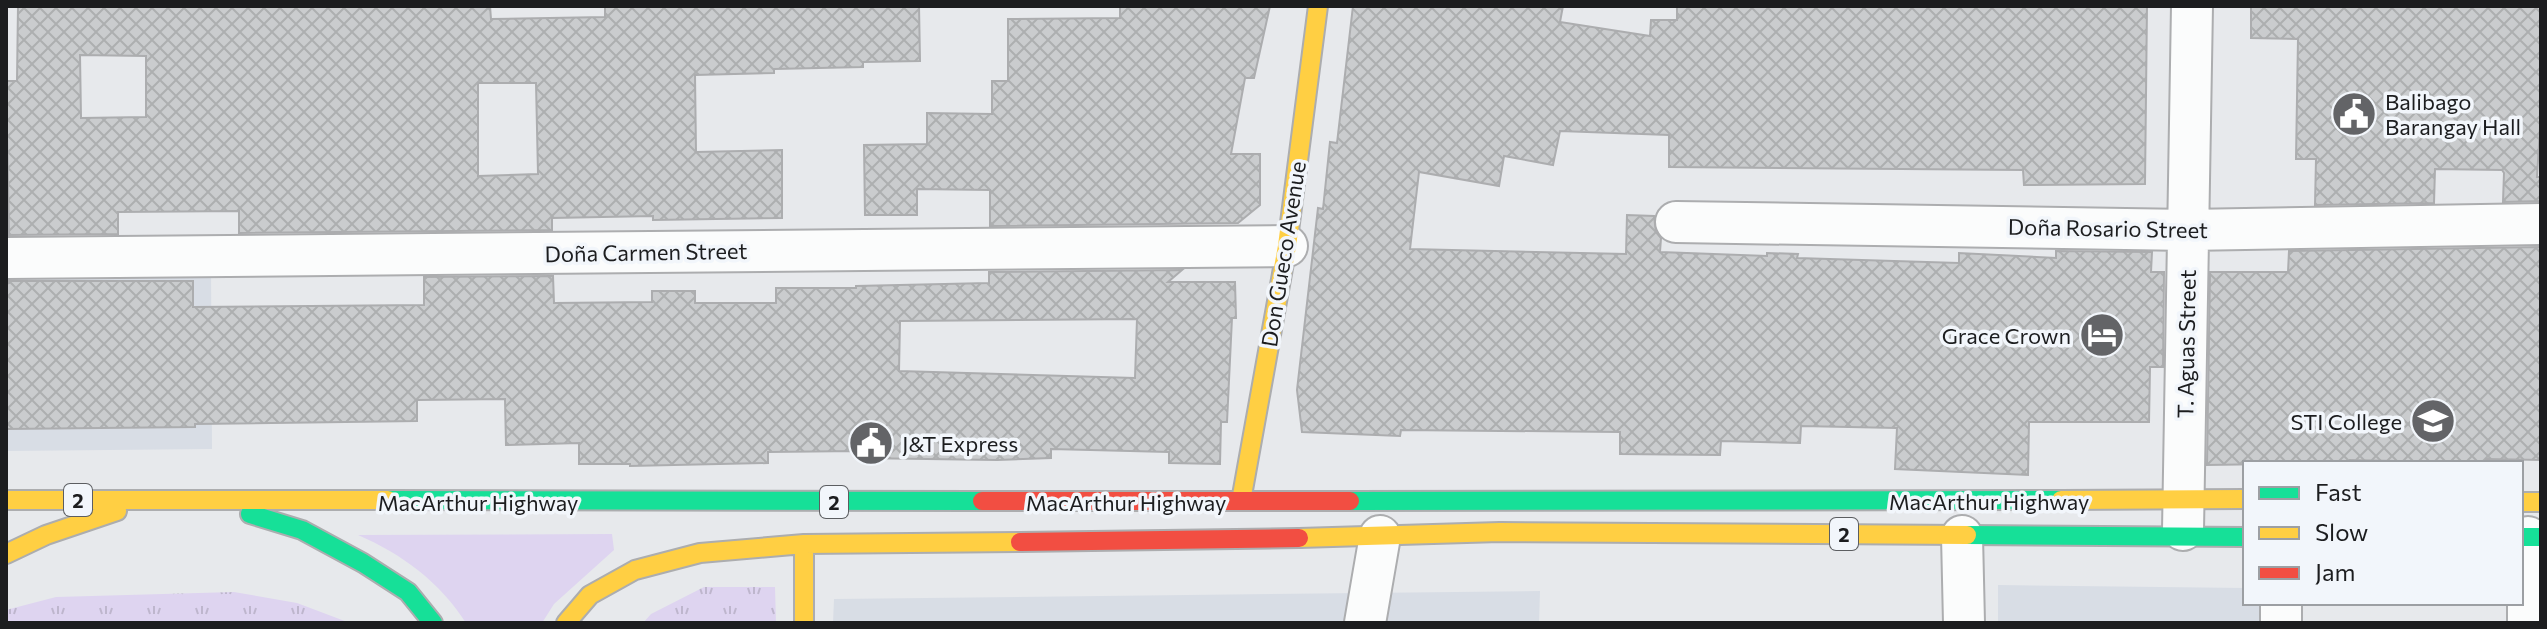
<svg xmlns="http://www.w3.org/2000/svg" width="2547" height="629" font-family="Commissioner,sans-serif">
<defs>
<pattern id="park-tufts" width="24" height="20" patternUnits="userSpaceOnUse" patternTransform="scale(2)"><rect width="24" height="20" fill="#ded4f0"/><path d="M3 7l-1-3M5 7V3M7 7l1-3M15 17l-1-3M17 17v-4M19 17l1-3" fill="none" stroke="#beb6cd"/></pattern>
<pattern id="building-cross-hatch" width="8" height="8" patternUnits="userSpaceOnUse" patternTransform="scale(2)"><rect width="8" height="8" fill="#caccce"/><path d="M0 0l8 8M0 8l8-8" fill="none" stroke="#adafb0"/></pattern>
</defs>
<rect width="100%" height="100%" fill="#e7e9ec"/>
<path fill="#d8dde5" d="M 211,266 L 212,449 L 6,451 L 6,268 Z
M 1998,585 L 2245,588 L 2245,603 L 2265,603 L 2265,623 L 1998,623 Z
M 1540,591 L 1539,623 L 833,623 L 834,599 Z"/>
<path fill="#ded4f0" d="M 612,534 L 614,550 L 554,604 L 542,623 L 466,623 C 440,582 402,554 358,535 Z"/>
<path fill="url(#park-tufts)" d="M 704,587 L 775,587 L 776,623 L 643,623 L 651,614 Z
M 234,592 L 297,603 L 350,623 L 6,623 L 6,610 L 56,597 Z"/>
<path fill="url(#building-cross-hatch)" stroke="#acadaf" stroke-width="2" fill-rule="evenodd" d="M 18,6 L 490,6 L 491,19 L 605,17 L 605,6 L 919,6 L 920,61 L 863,62 L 863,67 L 774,69 L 774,73 L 695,75 L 696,152 L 782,150 L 782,218 L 653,220 L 653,216 L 552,218 L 552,230 L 239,233 L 239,211 L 118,212 L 118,234 L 9,235 L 6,81 L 17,81 ZM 80,55 L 146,56 L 146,117 L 81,118 ZM 478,83 L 536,83 L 538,174 L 478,176 Z
M 1120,6 L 1270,6 L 1254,78 L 1245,78 L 1231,154 L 1260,154 L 1260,205 L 1238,223 L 990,226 L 990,190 L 917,189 L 917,215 L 865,215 L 864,145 L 927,144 L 927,113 L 992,114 L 992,81 L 1008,81 L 1008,19 L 1120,18 Z
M 1353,6 L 1563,6 L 1560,22 L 1650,36 L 1651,20 L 1677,20 L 1677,6 L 2147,6 L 2145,184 L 2024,185 L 2023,170 L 1669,167 L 1669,135 L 1560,131 L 1553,165 L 1504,156 L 1499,186 L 1419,172 L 1410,249 L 1626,254 L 1627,215 L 1654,216 L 1656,232 L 1661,238 L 1660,252 L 1767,256 L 1767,253 L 1798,254 L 1797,258 L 1959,263 L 1959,253 L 2056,258 L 2056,251 L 2152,252 L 2151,272 L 2164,272 L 2163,367 L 2150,367 L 2149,422 L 2029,422 L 2028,475 L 1895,469 L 1897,428 L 1801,426 L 1800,443 L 1721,441 L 1720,455 L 1620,454 L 1620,432 L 1401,430 L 1400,436 L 1302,432 L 1297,390 L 1318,208 L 1323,209 L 1330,142 L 1337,143 Z
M 2251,6 L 2541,6 L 2541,112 L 2537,177 L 2541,177 L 2541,201 L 2503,202 L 2504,173 L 2502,170 L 2435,169 L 2434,203 L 2315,205 L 2316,159 L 2296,159 L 2298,39 L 2251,38 Z
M 2541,247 L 2541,460 L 2486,459 L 2486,463 L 2350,460 L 2350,463 L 2207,465 L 2210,272 L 2288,272 L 2289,251 Z
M 1182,270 L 1168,282 L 1235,282 L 1236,318 L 1232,318 L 1227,422 L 1221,422 L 1220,464 L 1169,463 L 1169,452 L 1051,449 L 1051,458 L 997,460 L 857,458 L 857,451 L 768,452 L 768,463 L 630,466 L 630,464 L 579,464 L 579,443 L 506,445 L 505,399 L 417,400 L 417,421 L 195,424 L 195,427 L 6,429 L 6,284 L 9,283 L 9,281 L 193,281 L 193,307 L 424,305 L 424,277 L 553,276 L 554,303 L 652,302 L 652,291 L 695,291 L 695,303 L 776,303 L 776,288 L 856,288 L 856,286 L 989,283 L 989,272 ZM 1137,319 L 1135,378 L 899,371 L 900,321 Z"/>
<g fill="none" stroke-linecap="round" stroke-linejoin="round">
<g stroke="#acadaf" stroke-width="44">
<path id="street" d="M 1676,222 L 2188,230 L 2541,224
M 6,258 L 1287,246
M 2183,530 L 2192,6
M 1962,536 L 1964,623
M 2528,537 L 2528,623
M 1365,623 L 1380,536
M 2281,623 L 2281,603"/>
</g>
<g stroke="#acadaf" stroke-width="22">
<path id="fast" d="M 388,500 L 982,501
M 1350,501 L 2061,500
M 250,514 L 302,530 L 363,563 L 408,592 L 433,623
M 1967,535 L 2245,537
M 2521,537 L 2541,537"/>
</g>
<g stroke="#acadaf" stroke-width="22">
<path id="slow" d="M 6,500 L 388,500
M 2061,500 L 2245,499
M 1241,501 L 1287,246 L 1318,6
M 2521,502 L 2541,502
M 1299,538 L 1500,532 L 1967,535
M 804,544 L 804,623
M 6,554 L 46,535 L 117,511
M 566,623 L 590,595 L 635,570 L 700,553 L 804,544 L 1020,542"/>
</g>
<g stroke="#acadaf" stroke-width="22">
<path id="jam" d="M 982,501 L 1350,501
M 1020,542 L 1299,538"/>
</g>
<use href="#street" stroke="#fbfcfc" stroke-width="40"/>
<use href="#fast" stroke="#16e098" stroke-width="18"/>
<use href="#slow" stroke="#ffcf43" stroke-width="18"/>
<use href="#jam" stroke="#f24e42" stroke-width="18"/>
</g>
<defs>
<g id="civic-disc" transform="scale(2.3)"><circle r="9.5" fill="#636467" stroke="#f2f6fb"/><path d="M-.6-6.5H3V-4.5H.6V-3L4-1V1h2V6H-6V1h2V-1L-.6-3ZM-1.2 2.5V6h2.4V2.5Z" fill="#fff"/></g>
<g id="hotel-disc" transform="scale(2.3)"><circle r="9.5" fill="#636467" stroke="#f2f6fb"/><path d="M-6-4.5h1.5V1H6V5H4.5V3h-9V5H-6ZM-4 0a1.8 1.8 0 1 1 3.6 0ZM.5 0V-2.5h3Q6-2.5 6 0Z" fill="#fff"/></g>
<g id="university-disc" transform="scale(2.3)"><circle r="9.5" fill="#636467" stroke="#f2f6fb"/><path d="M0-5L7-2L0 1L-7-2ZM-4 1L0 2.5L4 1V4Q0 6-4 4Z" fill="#fff"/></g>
</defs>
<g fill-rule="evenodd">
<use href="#civic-disc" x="2354" y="114"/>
<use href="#hotel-disc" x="2102" y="335"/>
<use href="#university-disc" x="2433" y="421"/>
<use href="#civic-disc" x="871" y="443"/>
</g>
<g text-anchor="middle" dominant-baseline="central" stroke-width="7" stroke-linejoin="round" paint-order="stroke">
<g fill="#f2f6fb" stroke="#5c5e61" stroke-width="2">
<rect x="64" y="484" width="28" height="32" rx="6"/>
<rect x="820" y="486" width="28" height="32" rx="6"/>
<rect x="1830" y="518" width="28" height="32" rx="6"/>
</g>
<g font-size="20" font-weight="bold" fill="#1c1d1f">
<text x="78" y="500">2</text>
<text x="834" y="502">2</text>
<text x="1844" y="534">2</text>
</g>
<g font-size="22" fill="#1c1d1f" stroke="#f2f6fb" text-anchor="start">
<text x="2385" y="101">Balibago<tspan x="2385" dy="25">Barangay Hall</tspan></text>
<text x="2071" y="335" text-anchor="end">Grace Crown</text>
<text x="2402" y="421" text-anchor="end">STI College</text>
<text x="902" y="443">J&amp;T Express</text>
</g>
<g font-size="22" fill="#1c1d1f" stroke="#f2f6fb">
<text transform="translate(2108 228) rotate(1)">Doña Rosario Street</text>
<text transform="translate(646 252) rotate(-1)">Doña Carmen Street</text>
<text transform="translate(1283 254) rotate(-81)">Don Gueco Avenue</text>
<text transform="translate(2186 344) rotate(-89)">T. Aguas Street</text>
<text x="1989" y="501">MacArthur Highway</text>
<text x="478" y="502">MacArthur Highway</text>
<text x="1126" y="502">MacArthur Highway</text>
</g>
</g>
<rect width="2547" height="629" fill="none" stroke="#1c1d1f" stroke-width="16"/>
<rect x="2243" y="461" width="280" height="144" fill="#f2f6fb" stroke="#9c9fa3" stroke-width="2"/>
<rect x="2259" y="487" width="40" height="12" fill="#16e098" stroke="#9c9fa3" stroke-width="2"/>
<text x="2315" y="501" font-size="24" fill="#1c1d1f">Fast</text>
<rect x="2259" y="527" width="40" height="12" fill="#ffcf43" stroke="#9c9fa3" stroke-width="2"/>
<text x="2315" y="541" font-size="24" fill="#1c1d1f">Slow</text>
<rect x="2259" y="567" width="40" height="12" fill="#f24e42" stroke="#9c9fa3" stroke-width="2"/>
<text x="2315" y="581" font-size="24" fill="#1c1d1f">Jam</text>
</svg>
